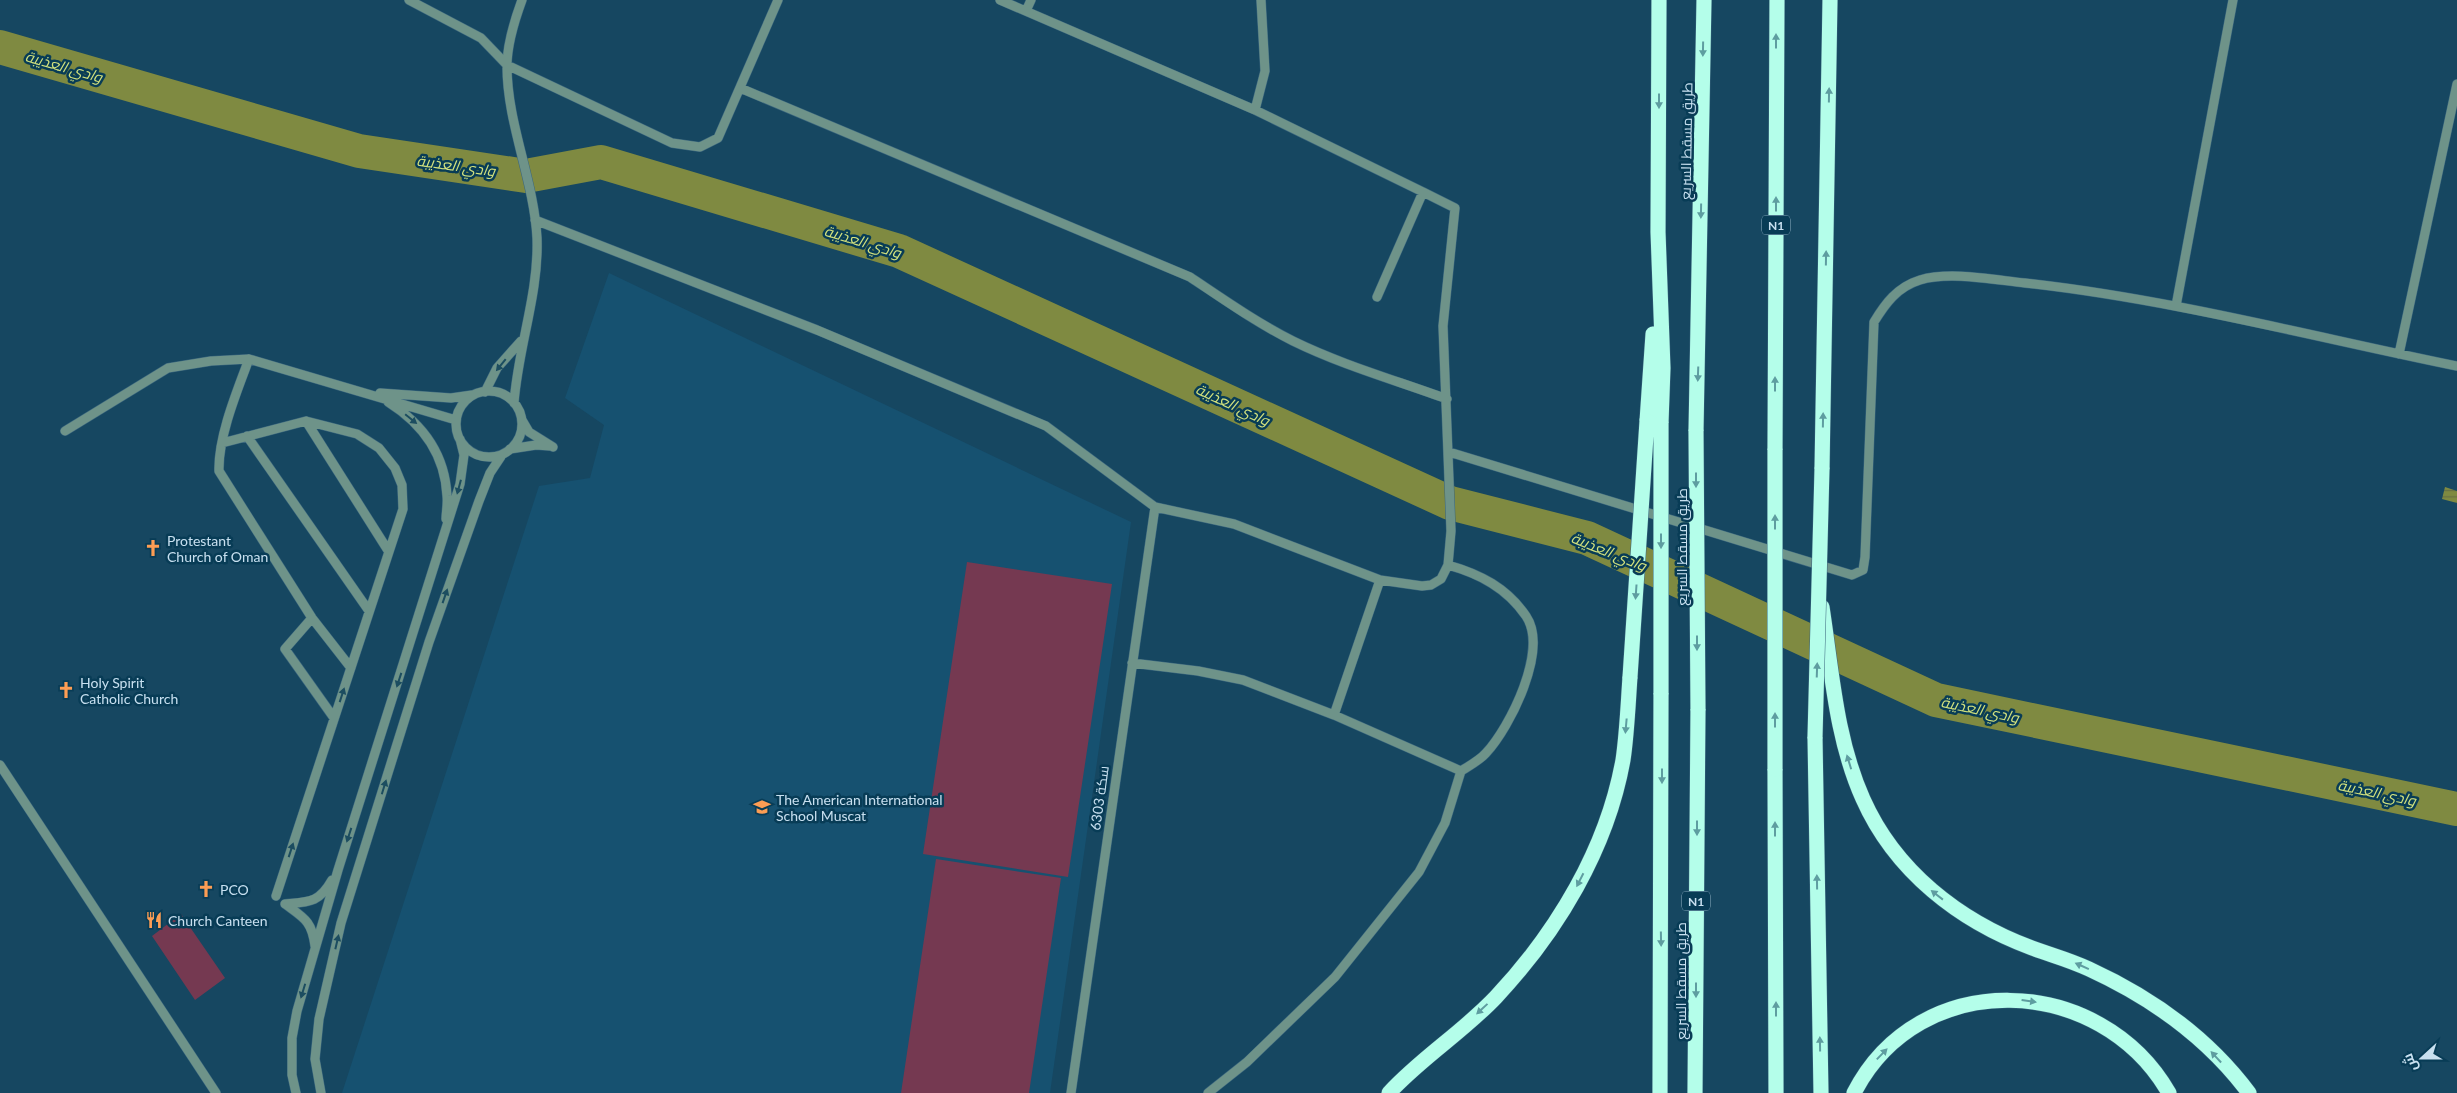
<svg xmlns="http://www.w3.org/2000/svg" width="2457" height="1093" font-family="Lato,Cairo,sans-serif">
<defs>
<pattern id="water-rules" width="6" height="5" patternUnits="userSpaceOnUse" patternTransform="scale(1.25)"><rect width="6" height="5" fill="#7f8a41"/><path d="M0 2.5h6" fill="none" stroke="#687143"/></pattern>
</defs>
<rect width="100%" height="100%" fill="#164761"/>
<path fill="#165170" d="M 609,273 L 1131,522 L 1050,1093 L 342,1093 L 539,486 L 590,478 L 604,425 L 565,398 Z"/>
<path fill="#753951" d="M 967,562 L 1112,584 L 1068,877 L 923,854 Z
M 936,859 L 1061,878 L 1029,1093 L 901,1093 Z
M 181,914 L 225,978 L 195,1000 L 152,936 Z"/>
<path fill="url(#water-rules)" d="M 2445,487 L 2457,491 L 2457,503 L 2442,499 Z"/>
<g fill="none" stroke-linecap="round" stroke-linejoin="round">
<path stroke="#7f8a41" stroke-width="34" d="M 0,47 L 359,151 L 526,176 L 601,162 L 899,251 L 1450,503 L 1587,538 L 1936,700 L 2457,809"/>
<g stroke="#3a667e" stroke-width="10">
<path id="minor" d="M 409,0 L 481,38 L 507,65 L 672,143 L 700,147 L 718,138 L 778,0
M 1000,0 L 1255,110 L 1423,192 L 1377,297
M 1026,11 L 1031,0
M 740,88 L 1190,277 C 1223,299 1257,323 1293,341 C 1342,365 1395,380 1447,399
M 1255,110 L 1265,71 L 1261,0
M 535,220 L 817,330 L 1046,426 L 1155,507 L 1234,524 L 1380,580 L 1422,586 L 1431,585 L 1441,579 L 1448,565 L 1451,531 L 1443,326 L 1455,208 L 1423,192
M 2176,306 L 2233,0
M 2399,354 L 2457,84
M456 424a33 33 0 1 1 66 0a33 33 0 1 1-66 0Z
M 485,392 L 497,368 L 521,341
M 380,393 L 451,398 L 472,395
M 388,402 C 423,424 445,454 447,496 C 448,504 446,512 446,519
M 514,403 C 518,347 539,294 537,238 C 534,180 507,124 507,66 C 507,45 515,19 522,0
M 522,420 L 529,432 L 553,447
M 306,421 L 389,552
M 65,431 L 168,368 L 211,361 L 249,359
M 247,436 L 369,611
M 222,443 L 306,421 L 357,434 L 379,448 L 395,468 L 402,485 L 403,509 L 276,896
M 510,449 L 536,445 L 550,446
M 1449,452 L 1852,575 L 1863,570 L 1865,557 L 1874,322 C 1885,304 1897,287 1920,280 C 1950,271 1995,280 2025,283 C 2171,299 2314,337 2457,366
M 1448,565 C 1480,574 1507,588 1526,616 C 1549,650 1510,727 1486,753 C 1480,760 1469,766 1461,771
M 312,618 L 285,649 L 334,718
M 1132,663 L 1198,671 L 1243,680 L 1334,715 L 1461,771 L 1445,823 L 1419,872 L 1335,977 L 1247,1062 L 1208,1093
M 351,668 L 312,618 L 219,471 C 218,437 237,391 249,359 L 456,420
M 1334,715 L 1380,580
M 0,765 L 216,1093
M 285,904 C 309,902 319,903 332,880
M 285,904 C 304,918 312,921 315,946
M 296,1093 L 292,1075 L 292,1038 L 297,1011 L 338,870 L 460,484 L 464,455 L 460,439
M 321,1093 L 315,1059 L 319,1019 L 341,923 L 429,642 L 479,501 L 490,473 L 502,455
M 1071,1093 L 1155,507"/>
</g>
<g stroke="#3a667e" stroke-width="16">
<path id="highway" d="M 1659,0 L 1658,232 L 1663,368 L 1661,423
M 1647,421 L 1653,334
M 1696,431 L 1704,0
M 1775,450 L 1777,0
M 1822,469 L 1830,0
M 1822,607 C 1832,672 1836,739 1863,799 C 1895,871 1959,921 2032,948 C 2051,955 2070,960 2089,969 C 2150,997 2208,1038 2249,1093
M 1815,737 L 1821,1093
M 1775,769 L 1776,1093
M 1389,1093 C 1421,1058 1463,1032 1496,997 C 1557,932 1607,849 1623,760 C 1627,733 1628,705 1630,677
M 1660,1093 L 1661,693
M 1695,1093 L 1698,709
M 1854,1093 C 1919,966 2100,973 2169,1093"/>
</g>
<use href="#minor" stroke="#6e9389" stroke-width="9"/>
<use href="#highway" stroke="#b4feea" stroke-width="15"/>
<g stroke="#3a667e" stroke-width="16" stroke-linecap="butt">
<path id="highway-bridge" d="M 1696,431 L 1698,709
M 1775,450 L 1775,769
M 1630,677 L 1647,421
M 1661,693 L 1661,423
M 1815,737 L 1822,469"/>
</g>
<use href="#highway-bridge" stroke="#b4feea" stroke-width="15"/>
</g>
<defs><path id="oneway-solid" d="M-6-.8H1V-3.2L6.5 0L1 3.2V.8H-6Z" transform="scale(1.25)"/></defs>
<g fill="#5e9da0">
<use href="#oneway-solid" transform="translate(1776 41) rotate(-90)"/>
<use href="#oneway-solid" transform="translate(1703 49) rotate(91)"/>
<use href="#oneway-solid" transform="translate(1829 95) rotate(-89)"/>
<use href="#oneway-solid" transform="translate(1659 101) rotate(90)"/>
<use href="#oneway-solid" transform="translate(1776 204) rotate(-90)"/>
<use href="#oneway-solid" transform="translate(1701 211) rotate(91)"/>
<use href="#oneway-solid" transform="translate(1826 258) rotate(-89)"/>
<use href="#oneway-solid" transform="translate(1698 374) rotate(92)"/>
<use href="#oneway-solid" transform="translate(1775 384) rotate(-90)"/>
<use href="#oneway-solid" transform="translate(1823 420) rotate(-89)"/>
<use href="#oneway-solid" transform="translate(1696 480) rotate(90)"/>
<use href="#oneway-solid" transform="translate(1775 522) rotate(-90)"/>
<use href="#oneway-solid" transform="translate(1661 541) rotate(90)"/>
<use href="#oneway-solid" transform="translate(1636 592) rotate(94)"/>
<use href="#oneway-solid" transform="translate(1697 643) rotate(90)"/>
<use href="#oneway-solid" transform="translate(1817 670) rotate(-88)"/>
<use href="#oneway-solid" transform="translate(1775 720) rotate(-90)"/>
<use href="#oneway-solid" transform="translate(1626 726) rotate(95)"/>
<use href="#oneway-solid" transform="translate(1849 762) rotate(-107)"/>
<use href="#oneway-solid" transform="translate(1662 776) rotate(90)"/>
<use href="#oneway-solid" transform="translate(1697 828) rotate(90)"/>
<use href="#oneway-solid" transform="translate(1775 829) rotate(-90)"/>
<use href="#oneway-solid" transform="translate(1580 880) rotate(117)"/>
<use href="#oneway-solid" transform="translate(1817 882) rotate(-91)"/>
<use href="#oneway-solid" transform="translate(1937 895) rotate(-142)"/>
<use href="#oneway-solid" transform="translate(1661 939) rotate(89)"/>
<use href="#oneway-solid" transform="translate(2082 966) rotate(-156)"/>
<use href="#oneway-solid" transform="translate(1696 990) rotate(90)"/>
<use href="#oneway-solid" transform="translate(2029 1001) rotate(8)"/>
<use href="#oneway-solid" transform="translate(1482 1009) rotate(137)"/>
<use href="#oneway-solid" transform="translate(1776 1009) rotate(-90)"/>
<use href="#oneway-solid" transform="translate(1820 1044) rotate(-91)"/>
<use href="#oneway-solid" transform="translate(1882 1054) rotate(-46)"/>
<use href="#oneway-solid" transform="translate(2216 1057) rotate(-133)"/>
</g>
<g fill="#1c4d60">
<use href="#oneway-solid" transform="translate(501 365) rotate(129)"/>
<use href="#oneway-solid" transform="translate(411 419) rotate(39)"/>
<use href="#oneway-solid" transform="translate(459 487) rotate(105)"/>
<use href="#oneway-solid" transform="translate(445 596) rotate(-71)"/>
<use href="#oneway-solid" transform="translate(399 680) rotate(108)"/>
<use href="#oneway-solid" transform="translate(342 695) rotate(-72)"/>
<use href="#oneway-solid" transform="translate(384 787) rotate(-73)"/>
<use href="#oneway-solid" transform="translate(349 835) rotate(108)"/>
<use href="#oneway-solid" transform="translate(291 850) rotate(-72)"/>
<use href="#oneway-solid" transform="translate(337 942) rotate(-77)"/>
<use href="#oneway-solid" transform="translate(303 991) rotate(107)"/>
</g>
<defs>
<g id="church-bare" transform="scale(1.35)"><path d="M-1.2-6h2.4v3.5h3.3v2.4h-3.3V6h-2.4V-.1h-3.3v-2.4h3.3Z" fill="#fc9d54" stroke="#083c56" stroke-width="2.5" paint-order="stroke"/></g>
<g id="school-bare" transform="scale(1.35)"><path d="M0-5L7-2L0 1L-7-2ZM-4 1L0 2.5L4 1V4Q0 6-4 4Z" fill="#fc9d54" stroke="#083c56" stroke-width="2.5" paint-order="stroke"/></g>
<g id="restaurant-bare" transform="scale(1.35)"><path d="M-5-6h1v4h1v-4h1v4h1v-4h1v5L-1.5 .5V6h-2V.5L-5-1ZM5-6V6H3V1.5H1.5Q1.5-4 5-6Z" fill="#fc9d54" stroke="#083c56" stroke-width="2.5" paint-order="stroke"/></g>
</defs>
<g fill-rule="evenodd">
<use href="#church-bare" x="153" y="548"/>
<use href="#church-bare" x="66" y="690"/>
<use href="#school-bare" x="762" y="807"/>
<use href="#church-bare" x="206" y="889"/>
<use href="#restaurant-bare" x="154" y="920"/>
</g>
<g text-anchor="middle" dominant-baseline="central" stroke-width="5" stroke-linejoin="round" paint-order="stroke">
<g fill="#083c56" stroke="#8eafc2" stroke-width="1">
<rect x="1762" y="215.5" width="28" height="19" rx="4"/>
<rect x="1682" y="891.5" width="28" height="19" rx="4"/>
</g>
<g font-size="12" font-weight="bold" fill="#c8e0f0">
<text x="1776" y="225">N1</text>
<text x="1696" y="901">N1</text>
</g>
<g font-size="14" fill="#c8e0f0" stroke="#083c56">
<text transform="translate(1686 141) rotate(-89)">طريق مسقط السريع</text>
<text transform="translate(1681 547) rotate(-90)">طريق مسقط السريع</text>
<text transform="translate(1099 798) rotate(-82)">سكة 6303</text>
<text transform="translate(1680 981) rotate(-90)">طريق مسقط السريع</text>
</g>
<g font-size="14" fill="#c8e0f0" stroke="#083c56" text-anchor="start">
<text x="167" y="540">Protestant<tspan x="167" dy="16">Church of Oman</tspan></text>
<text x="80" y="682">Holy Spirit<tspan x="80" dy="16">Catholic Church</tspan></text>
<text x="776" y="799">The American International<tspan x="776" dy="16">School Muscat</tspan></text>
<text x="220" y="889">PCO</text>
<text x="168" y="920">Church Canteen</text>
</g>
<g font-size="15" font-style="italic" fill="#d4e37e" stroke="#083c56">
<text transform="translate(64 66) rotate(16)">وادي العذيبة</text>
<text transform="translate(456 165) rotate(8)">وادي العذيبة</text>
<text transform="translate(863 241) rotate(17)">وادي العذيبة</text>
<text transform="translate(1233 404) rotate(25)">وادي العذيبة</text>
<text transform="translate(1609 551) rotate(22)">وادي العذيبة</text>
<text transform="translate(1980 709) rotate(12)">وادي العذيبة</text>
<text transform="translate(2377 792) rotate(12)">وادي العذيبة</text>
</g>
</g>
<g transform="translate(2422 1058) rotate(249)" stroke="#083c56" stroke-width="4" paint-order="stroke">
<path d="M0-4L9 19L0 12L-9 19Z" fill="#c8e0f0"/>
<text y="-8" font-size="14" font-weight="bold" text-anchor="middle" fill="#c8e0f0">ش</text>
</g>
</svg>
